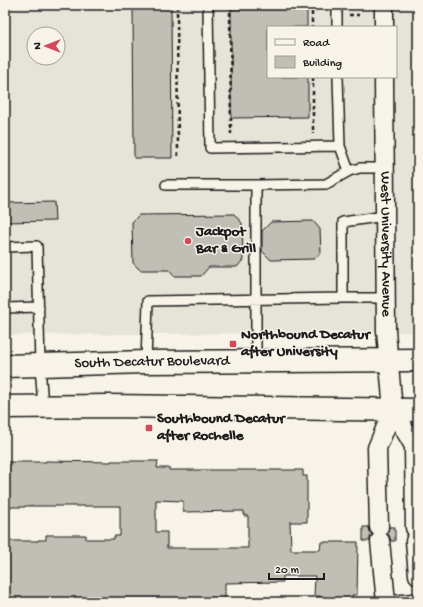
<svg xmlns="http://www.w3.org/2000/svg" width="423" height="607" font-family="'Gochi Hand',sans-serif">
<rect width="100%" height="100%" fill="#f7f3e8"/>
<filter id="ink" filterUnits="userSpaceOnUse"><feTurbulence type="fractalNoise" baseFrequency=".025" numOctaves="2"/><feDisplacementMap in="SourceGraphic" scale="8" xChannelSelector="R" yChannelSelector="G"/><feConvolveMatrix kernelMatrix="1 2 1 2 8 2 1 2 1" color-interpolation-filters="sRGB"/></filter>
<g filter="url(#ink)">
<path fill="#e6e3d9" fill-rule="evenodd" d="M 5,5 L 418,5 L 418,332 L 5,335 ZM 268,27 L 396,27 L 396,77 L 268,77 ZM 34,34 L 58,34 L 58,58 L 34,58 Z"/>
<path fill="#c0beb5" stroke="#1c1c1c" fill-rule="evenodd" d="M 133,5 L 171,5 L 172,158 L 134,158 Z
M 231,9 L 307,9 L 307,27 L 268,27 L 268,77 L 308,77 L 308,117 L 231,118 Z
M 54,202 L 55,221 L 5,222 L 5,203 Z
M 234,214 L 242,223 L 243,260 L 237,267 L 209,267 L 201,276 L 174,276 L 170,270 L 140,270 L 133,263 L 132,222 L 139,215 Z
M 313,221 L 320,229 L 321,253 L 314,259 L 271,260 L 262,251 L 262,231 L 271,222 Z
M 46,461 L 111,462 L 111,461 L 158,461 L 157,468 L 169,468 L 169,470 L 303,470 L 303,476 L 307,476 L 307,522 L 290,522 L 291,550 L 320,550 L 321,542 L 358,542 L 357,595 L 352,595 L 352,602 L 320,602 L 320,596 L 314,596 L 315,576 L 283,576 L 283,582 L 225,583 L 225,602 L 5,602 L 5,541 L 38,541 L 38,540 L 46,540 L 46,535 L 86,535 L 86,539 L 114,539 L 114,536 L 120,536 L 120,506 L 25,506 L 25,507 L 5,507 L 5,462 L 46,462 ZM 156,500 L 183,501 L 183,512 L 244,511 L 244,516 L 248,516 L 248,548 L 167,548 L 167,532 L 156,532 Z
M 363,527 L 369,527 L 370,532 L 372,535 L 370,537 L 370,541 L 363,541 Z
M 389,527 L 395,527 L 395,541 L 391,541 L 389,535 L 387,533 Z"/>
<g fill="none" stroke-linecap="round" stroke-linejoin="round">
<g stroke="#1c1c1c" stroke-width="12">
<path id="service" d="M 208,5 L 210,148 L 340,146
M 337,5 L 337,27
M 338,77 L 340,146 L 349,171
M 166,185 L 256,185 L 256,361
M 256,185 L 326,184 L 349,171 L 360,168 L 384,168
M 385,216 L 343,222 L 343,298 L 385,298
M 5,247 L 37,246 L 40,365 L 43,407
M 5,308 L 39,307
M 146,362 L 148,301 L 343,298
M 386,601 L 418,598"/>
</g>
<g stroke="#1c1c1c" stroke-width="21">
<g id="minor">
<path d="M 384,5 L 384,27"/>
<path id="s1" d="M 384,77 L 386,331 L 393,410 L 414,446 L 415,528"/>
<path d="M 379,527 L 377,448 L 393,410"/>
<path d="M 380,541 L 386,602"/>
<path d="M 415,541 L 418,575"/>
</g>
</g>
<g stroke="#1c1c1c" stroke-width="25">
<g id="primary">
<path id="s2" d="M 5,366 L 146,362 L 418,360"/>
<path d="M 5,407 L 108,406 L 418,410"/>
</g>
</g>
<path stroke="#1c1c1c" stroke-width="2.5" stroke-dasharray="4 3" stroke-linecap="butt" d="M 177,5 L 178,156
M 230,5 L 231,134
M 312,5 L 312,27
M 349,15 L 359,15
M 313,77 L 313,134"/>
<use href="#service" stroke="#f7f3e8" stroke-width="9"/>
<use href="#minor" stroke="#f7f3e8" stroke-width="18"/>
<use href="#primary" stroke="#f7f3e8" stroke-width="22"/>
</g>
</g>
<g fill="#d1495b" stroke="#f7f3e8" stroke-width="1.5">
<circle cx="188" cy="241" r="4"/>
<rect x="229" y="340" width="8" height="8" rx="2"/>
<rect x="145" y="424" width="8" height="8" rx="2"/>
</g>
<g text-anchor="middle" dominant-baseline="central" stroke-width="3" stroke-linejoin="round" paint-order="stroke">
<g font-size="15" font-weight="bold" fill="#1c1c1c" stroke="#f7f3e8" text-anchor="start">
<text x="196" y="232">Jackpot<tspan x="196" dy="17">Bar &amp; Grill</tspan></text>
<text x="241" y="335">Northbound Decatur<tspan x="241" dy="17">after University</tspan></text>
<text x="157" y="419">Southbound Decatur<tspan x="157" dy="17">after Rochelle</tspan></text>
</g>
<g font-size="15" fill="#1c1c1c" stroke="#f7f3e8">
<text stroke="none"><textPath href="#s1" startOffset="167">West University Avenue</textPath></text>
<text stroke="none"><textPath href="#s2" startOffset="147">South Decatur Boulevard</textPath></text>
</g>
</g>
<rect width="423" height="607" fill="none" stroke="#f7f3e8" stroke-width="20"/>
<rect x="10" y="10" width="403" height="587" fill="none" stroke="#1c1c1c" stroke-width="1.5" filter="url(#ink)"/>
<rect x="267" y="26" width="130" height="52" fill="#f7f3e8" stroke="#9f9d96"/>
<rect x="275" y="39" width="20" height="6" fill="#f7f3e8" stroke="#9f9d96"/>
<text x="303" y="46" font-size="12" fill="#1c1c1c">Road</text>
<rect x="275" y="56" width="20" height="12" fill="#c0beb5" stroke="#9f9d96"/>
<text x="303" y="66" font-size="12" fill="#1c1c1c">Building</text>
<g transform="translate(46 46) rotate(270)"><circle r="19" fill="#f7f3e8" stroke="#9f9d96"/>
<path d="M0-3L7 15L0 10L-7 15Z" fill="#d1495b"/>
<text y="-6" font-size="11" font-weight="bold" text-anchor="middle" fill="#1c1c1c">N</text>
</g>
<path d="M269 573v6h55v-6" fill="none" stroke="#1c1c1c" stroke-width="2"/>
<text x="275" y="573" font-size="12" fill="#1c1c1c" stroke="#f7f3e8" stroke-width="3" paint-order="stroke">20 m</text>
</svg>
